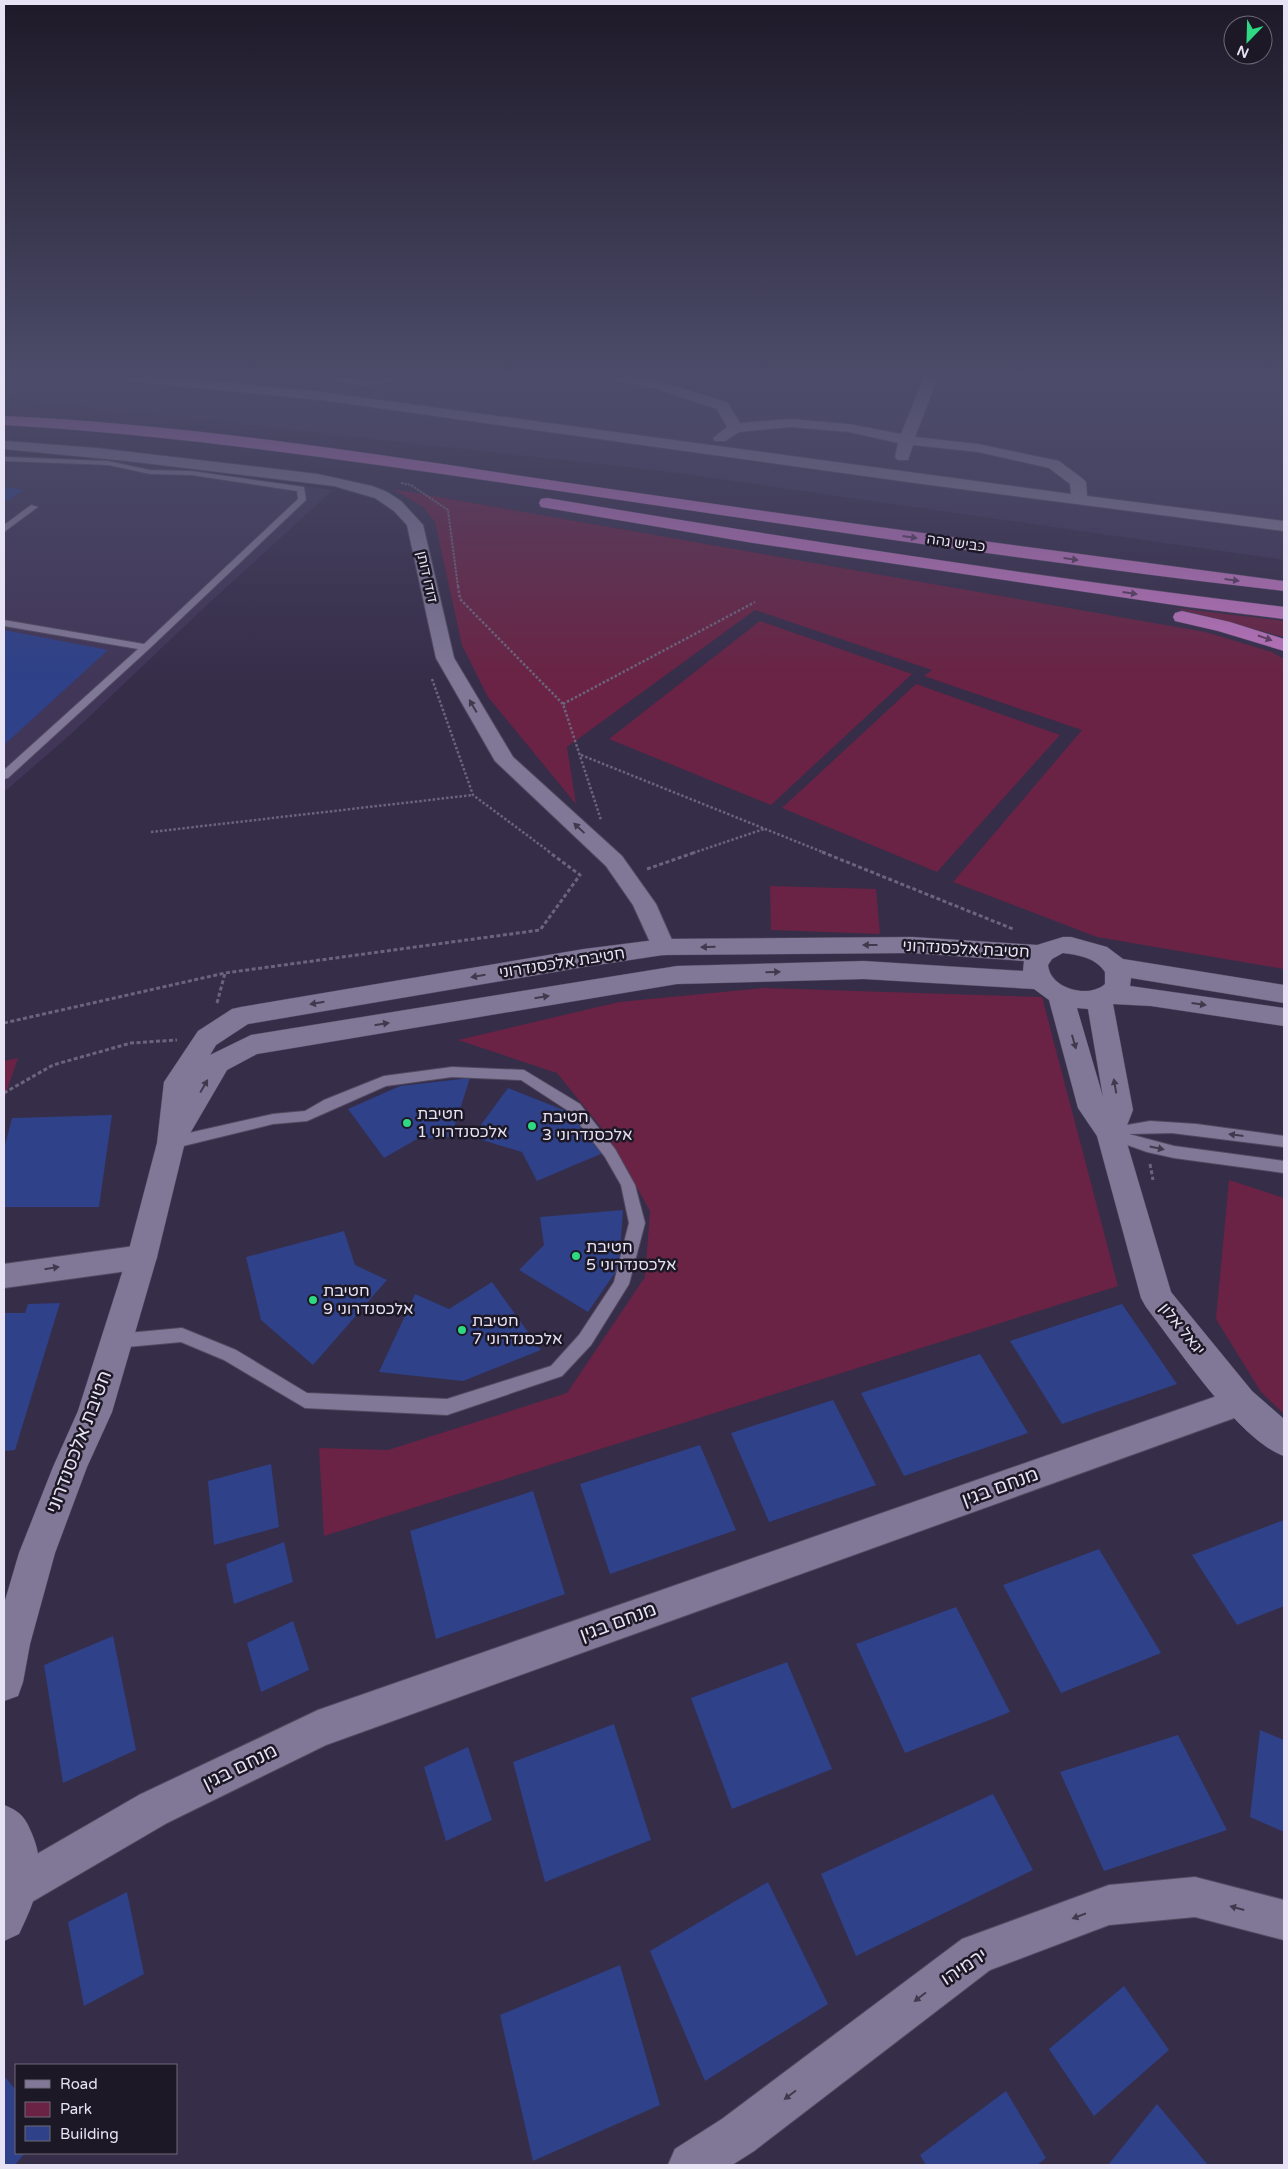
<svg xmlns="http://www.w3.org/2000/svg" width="1288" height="2169" font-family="'Varela Round','Noto Sans Hebrew',sans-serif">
<rect width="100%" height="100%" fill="#362d49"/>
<path fill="#413658" d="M 4,377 L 1284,377 L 1284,560 L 662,471 L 4,398 Z
M 4,455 L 123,461 L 333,490 L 209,603 L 70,735 L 4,792 Z"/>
<path fill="#6a2344" d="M 393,489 L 1205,632 L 1272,652 L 1284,659 L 1284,969 L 1097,937 L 953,882 L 1082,730 L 924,676 L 932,670 L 755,610 L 567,747 L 576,804 L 488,697 L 462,645 L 435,522 L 423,507 Z
M 1175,608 L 1284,621 L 1284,637 Z
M 760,621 L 912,674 L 771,805 L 609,739 Z
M 916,684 L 1060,735 L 937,872 L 782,808 Z
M 770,886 L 876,889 L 880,934 L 771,930 Z
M 764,988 L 1042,997 L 1118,1286 L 324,1536 L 319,1448 L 388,1450 L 567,1393 L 645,1277 L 650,1211 L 608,1136 L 557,1073 L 458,1040 L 619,1002 Z
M 18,1058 L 4,1099 L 4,1061 Z
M 1229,1180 L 1284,1198 L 1284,1414 L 1261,1392 L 1216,1319 Z"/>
<path fill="#2e4189" d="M 4,487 L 24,490 L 4,503 Z
M 4,630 L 108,650 L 4,745 Z
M 470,1078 L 451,1137 L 417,1139 L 384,1158 L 348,1109 L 400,1086 Z
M 508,1088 L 576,1115 L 603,1153 L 537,1181 L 522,1152 L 472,1137 Z
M 112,1115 L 99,1207 L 4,1207 L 4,1149 L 12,1118 Z
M 623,1210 L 619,1267 L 588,1312 L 519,1270 L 544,1245 L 540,1217 Z
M 344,1231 L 355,1265 L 387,1280 L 313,1365 L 261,1320 L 246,1257 Z
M 492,1282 L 541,1350 L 463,1381 L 379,1372 L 415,1294 L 449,1309 Z
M 60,1303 L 15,1450 L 4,1451 L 4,1313 L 25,1313 L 28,1304 Z
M 1122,1304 L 1177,1384 L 1062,1424 L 1010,1341 Z
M 980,1354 L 1028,1433 L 904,1476 L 861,1393 Z
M 833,1400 L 876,1485 L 769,1522 L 731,1433 Z
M 700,1445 L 736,1530 L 610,1574 L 580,1484 Z
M 271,1464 L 279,1527 L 214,1545 L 208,1481 Z
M 533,1491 L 565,1594 L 436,1639 L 410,1531 Z
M 1284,1520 L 1284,1606 L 1237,1625 L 1192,1555 Z
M 284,1542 L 293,1582 L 234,1604 L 226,1564 Z
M 1099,1549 L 1161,1653 L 1061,1693 L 1003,1585 Z
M 956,1607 L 1010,1712 L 905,1753 L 856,1644 Z
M 293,1621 L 309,1670 L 261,1692 L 247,1643 Z
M 113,1636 L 136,1750 L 63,1783 L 44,1665 Z
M 787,1662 L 832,1769 L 732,1809 L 691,1698 Z
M 614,1724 L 651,1840 L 545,1882 L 513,1762 Z
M 1260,1730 L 1284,1740 L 1284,1832 L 1250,1817 Z
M 1178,1735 L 1227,1830 L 1104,1871 L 1060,1772 Z
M 468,1747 L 492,1820 L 446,1841 L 424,1767 Z
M 993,1794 L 1033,1870 L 856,1956 L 821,1874 Z
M 768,1882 L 828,2004 L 705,2081 L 650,1951 Z
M 127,1892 L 144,1974 L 84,2006 L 68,1922 Z
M 620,1965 L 660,2105 L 533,2161 L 500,2015 Z
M 1124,1986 L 1169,2050 L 1094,2116 L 1049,2049 Z
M 4,2076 L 16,2090 L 16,2153 L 25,2153 L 15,2165 L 4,2165 Z
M 1006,2091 L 1046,2158 L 1037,2165 L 926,2165 L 920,2155 Z
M 1157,2104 L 1208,2165 L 1108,2165 Z"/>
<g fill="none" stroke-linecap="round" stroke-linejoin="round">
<g stroke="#524a61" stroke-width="2">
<path id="lane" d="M 331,377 L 371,381 L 396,377 C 380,389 348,387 331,377 Z
M 4,457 L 108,461 L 150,470 L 191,471 L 304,487 L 306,500 L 149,649 L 8,778 L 4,779 L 4,770 L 138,649 L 4,626 L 4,620 L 144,644 L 298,499 L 297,491 L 191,475 L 150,474 L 108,465 L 4,461 Z
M 31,505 L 38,507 L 4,532 L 4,525 Z
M 452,1067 L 524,1070 L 580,1104 L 615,1149 L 635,1185 L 645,1223 L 629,1284 L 591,1345 L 562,1376 L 447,1415 L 305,1408 L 224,1360 L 181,1342 L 116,1348 L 110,1346 L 108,1341 L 110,1336 L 116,1334 L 182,1328 L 236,1350 L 307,1393 L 447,1399 L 551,1366 L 579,1335 L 614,1282 L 629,1223 L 621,1185 L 605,1157 L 570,1112 L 521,1080 L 452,1077 L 386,1086 L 307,1121 L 273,1124 L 171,1149 L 166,1147 L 164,1143 L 166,1139 L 171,1137 L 273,1114 L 305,1111 L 324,1100 L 384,1076 Z
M 1150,1121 L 1196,1124 L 1284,1136 L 1284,1147 L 1172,1133 L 1129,1134 L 1174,1146 L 1284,1161 L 1284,1173 L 1174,1158 L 1147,1152 L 1105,1137 L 1103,1133 L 1105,1129 L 1110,1128 Z"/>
</g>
<g stroke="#524a61" stroke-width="2">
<path id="street" d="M 121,377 L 174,377 L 321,392 L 1071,494 L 1070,484 L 1049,468 L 978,452 L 913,445 L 908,460 L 898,460 L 895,457 L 898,443 L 849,432 L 790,427 L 739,432 L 725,441 L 715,441 L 713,438 L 727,427 L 717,409 L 657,389 L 614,380 L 612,377 L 642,377 L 660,381 L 728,403 L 740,423 L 790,419 L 849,424 L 901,434 L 924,377 L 938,377 L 915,437 L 978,444 L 1059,461 L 1083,479 L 1086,482 L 1087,496 L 1284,521 L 1284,531 L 922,484 L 321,400 L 128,381 Z
M 4,441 L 96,448 L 317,474 L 372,486 L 387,492 L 401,501 L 423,525 L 454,658 L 513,757 L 622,856 L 656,904 L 675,947 L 671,953 L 663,955 L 655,953 L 633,905 L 606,866 L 495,761 L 436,658 L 407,525 L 394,511 L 375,498 L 334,486 L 127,461 L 4,449 Z
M 142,1245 L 152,1248 L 157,1257 L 152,1266 L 142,1269 L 4,1288 L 4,1264 Z
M 1240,1388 L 1251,1392 L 1256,1402 L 1251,1412 L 326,1745 L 167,1823 L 30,1903 L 16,1909 L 4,1904 L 4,1873 L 139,1795 L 318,1710 Z
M 1195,1877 L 1284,1900 L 1284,1940 L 1195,1917 L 1109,1925 L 990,1970 L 754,2151 L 732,2165 L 668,2165 L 675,2149 L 722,2119 L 962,1939 L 1109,1885 Z"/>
</g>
<g stroke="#524a61" stroke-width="1">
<path id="secondary" d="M 912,937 L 1037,945 L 1063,937 L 1071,937 L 1107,947 L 1123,959 L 1284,985 L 1284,1003 L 1131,978 L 1130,986 L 1284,1008 L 1284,1026 L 1151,1006 L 1113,1004 L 1133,1110 L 1124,1133 L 1171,1292 L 1252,1391 L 1284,1419 L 1284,1456 C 1240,1441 1176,1346 1146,1307 L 1141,1298 L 1097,1136 L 1078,1108 L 1049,1000 L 1034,989 L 864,979 L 677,984 L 257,1054 L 227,1070 L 185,1142 L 157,1257 L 112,1412 L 87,1467 L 55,1553 L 30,1644 L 23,1682 L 18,1696 L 4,1701 L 4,1604 L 19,1553 L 53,1467 L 78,1411 L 127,1257 L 157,1143 L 164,1082 L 198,1031 L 232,1009 L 241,1007 L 584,949 L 663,939 ZM 912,953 L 1024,961 L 1023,971 L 864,961 L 677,966 L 251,1035 L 210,1055 L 216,1045 L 248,1024 L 584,967 L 663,955 ZM 1063,953 C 1079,955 1096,958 1105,972 L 1105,984 C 1089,999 1050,989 1048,965 L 1052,959 ZM 1077,1008 L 1088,1009 L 1103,1097 Z
M 4,1805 C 21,1812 25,1817 32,1834 C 48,1872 35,1900 19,1934 L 4,1941 Z"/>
</g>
<g stroke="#524a61" stroke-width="1">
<path id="highway" d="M 4,416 C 205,425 404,459 603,488 C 829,521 1057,551 1284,581 L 1284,591 C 1033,562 783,524 532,487 C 356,462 181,435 4,425 Z
M 547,498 C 792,539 1038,577 1284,607 L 1284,619 L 1188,607 L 753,543 L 541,507 L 539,503 L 541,499 Z
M 1182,611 L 1230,622 L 1284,639 L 1284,651 L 1218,631 L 1175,621 L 1173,617 L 1175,613 Z"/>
</g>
<path stroke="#6c647d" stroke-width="2" stroke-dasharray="2.5 1" stroke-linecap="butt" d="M 401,483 L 411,485 L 448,510 L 458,587"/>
<path stroke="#6c647d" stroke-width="2.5" stroke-dasharray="2.5 2" stroke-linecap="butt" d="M 458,586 L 460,599 L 563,704 L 601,820
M 432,679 L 473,795 L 551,853
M 563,704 L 755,602
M 581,755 L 825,853
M 151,832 L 473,795
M 693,853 L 764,829"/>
<path stroke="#6c647d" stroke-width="3" stroke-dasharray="4 2.5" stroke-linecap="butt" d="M 822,852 L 1013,929
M 647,869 L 696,852
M 217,1003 L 225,973
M 4,1023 L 225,973 L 540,930 L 580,875 L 549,852
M 4,1093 L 53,1065 L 131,1043 L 177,1040
M 1150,1164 L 1153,1180"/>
<use href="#lane" fill="#817897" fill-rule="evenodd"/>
<use href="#street" fill="#817897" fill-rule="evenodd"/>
<use href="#secondary" fill="#817897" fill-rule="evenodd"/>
<use href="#highway" fill="#bb74bc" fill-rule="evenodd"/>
</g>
<defs><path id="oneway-solid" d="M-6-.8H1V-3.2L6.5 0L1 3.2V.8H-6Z" transform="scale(1.25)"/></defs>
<g fill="#5c3d61">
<use href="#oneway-solid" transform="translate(910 537) rotate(8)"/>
<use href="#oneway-solid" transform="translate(1071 559) rotate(8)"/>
<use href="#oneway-solid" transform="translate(1232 580) rotate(7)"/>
<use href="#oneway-solid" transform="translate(1130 593) rotate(8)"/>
<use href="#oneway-solid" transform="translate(1265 638) rotate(19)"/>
</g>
<g fill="#3f3a4d">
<use href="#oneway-solid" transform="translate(473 706) rotate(-120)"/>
<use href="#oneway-solid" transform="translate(579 828) rotate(-137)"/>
<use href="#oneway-solid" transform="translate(870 945) rotate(180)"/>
<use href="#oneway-solid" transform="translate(708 947) rotate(179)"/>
<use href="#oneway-solid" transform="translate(773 972) rotate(-2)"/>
<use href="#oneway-solid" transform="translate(478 976) rotate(170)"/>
<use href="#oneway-solid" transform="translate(542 997) rotate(-9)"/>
<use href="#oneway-solid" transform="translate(317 1003) rotate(170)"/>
<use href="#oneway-solid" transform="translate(1199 1004) rotate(8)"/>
<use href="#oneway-solid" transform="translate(382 1024) rotate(-9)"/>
<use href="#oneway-solid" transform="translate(1074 1042) rotate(74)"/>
<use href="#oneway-solid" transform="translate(204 1086) rotate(-60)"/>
<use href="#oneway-solid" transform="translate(1115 1086) rotate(-100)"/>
<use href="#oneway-solid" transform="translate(1236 1135) rotate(-173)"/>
<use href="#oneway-solid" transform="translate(1157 1148) rotate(12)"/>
<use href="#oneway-solid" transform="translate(52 1268) rotate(-9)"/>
<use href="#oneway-solid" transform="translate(1237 1908) rotate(-165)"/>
<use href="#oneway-solid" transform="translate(1079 1916) rotate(159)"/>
<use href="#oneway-solid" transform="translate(920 1997) rotate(143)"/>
<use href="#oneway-solid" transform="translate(790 2095) rotate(143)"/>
</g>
<linearGradient id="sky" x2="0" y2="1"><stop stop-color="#1e1928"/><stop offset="0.55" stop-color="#4c4c6a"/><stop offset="1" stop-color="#4c4c6a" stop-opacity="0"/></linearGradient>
<rect width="1288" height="681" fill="url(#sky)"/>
<g fill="#2fd883" stroke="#1c1825" stroke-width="2">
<circle cx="407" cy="1123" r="5"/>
<circle cx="532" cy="1126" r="5"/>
<circle cx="576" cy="1256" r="5"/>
<circle cx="313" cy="1300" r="5"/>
<circle cx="462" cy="1330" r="5"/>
</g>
<g text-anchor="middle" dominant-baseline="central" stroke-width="5" stroke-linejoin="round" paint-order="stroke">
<g font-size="14" fill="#e7e2f4" stroke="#1c1825">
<text transform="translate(956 543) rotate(8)">כביש גהה</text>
<text transform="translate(427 577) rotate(77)">דודו דותן</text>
</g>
<g font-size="16" fill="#e7e2f4" stroke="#1c1825">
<text transform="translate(966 949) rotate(3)">חטיבת אלכסנדרוני</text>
<text transform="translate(562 963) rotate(-9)">חטיבת אלכסנדרוני</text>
<text transform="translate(1182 1329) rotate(51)">יגאל אלון</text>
</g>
<g font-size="16" fill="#e7e2f4" stroke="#1c1825" text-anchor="start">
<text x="417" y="1114">חטיבת<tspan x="417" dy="18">אלכסנדרוני 1</tspan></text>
<text x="542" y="1117">חטיבת<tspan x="542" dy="18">אלכסנדרוני 3</tspan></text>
<text x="586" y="1247">חטיבת<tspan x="586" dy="18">אלכסנדרוני 5</tspan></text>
<text x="323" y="1291">חטיבת<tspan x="323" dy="18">אלכסנדרוני 9</tspan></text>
<text x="472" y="1321">חטיבת<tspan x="472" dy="18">אלכסנדרוני 7</tspan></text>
</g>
<g font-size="19" fill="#e7e2f4" stroke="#1c1825">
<text transform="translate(79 1442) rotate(-69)">חטיבת אלכסנדרוני</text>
<text transform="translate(1000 1487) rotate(-20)">מנחם בגין</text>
<text transform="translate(618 1622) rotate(-20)">מנחם בגין</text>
<text transform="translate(240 1767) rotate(-26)">מנחם בגין</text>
<text transform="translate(964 1967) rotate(-33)">ירמיהו</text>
</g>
</g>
<rect width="1288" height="2169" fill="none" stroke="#e7e2f4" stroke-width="10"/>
<rect x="15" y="2064" width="162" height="90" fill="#1c1825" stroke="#6d6978"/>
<rect x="25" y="2080" width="25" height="8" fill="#817897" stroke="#6d6978"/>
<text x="60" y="2089" font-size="15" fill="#e7e2f4">Road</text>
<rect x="25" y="2102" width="25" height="15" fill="#6a2344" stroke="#6d6978"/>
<text x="60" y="2114" font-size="15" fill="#e7e2f4">Park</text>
<rect x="25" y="2126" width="25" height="15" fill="#2e4189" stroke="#6d6978"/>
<text x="60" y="2139" font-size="15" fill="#e7e2f4">Building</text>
<g transform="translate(1248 40) rotate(203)"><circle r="24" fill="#1c1825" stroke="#6d6978"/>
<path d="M0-4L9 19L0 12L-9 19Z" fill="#2fd883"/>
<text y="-8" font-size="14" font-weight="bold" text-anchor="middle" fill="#e7e2f4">N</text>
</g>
</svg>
